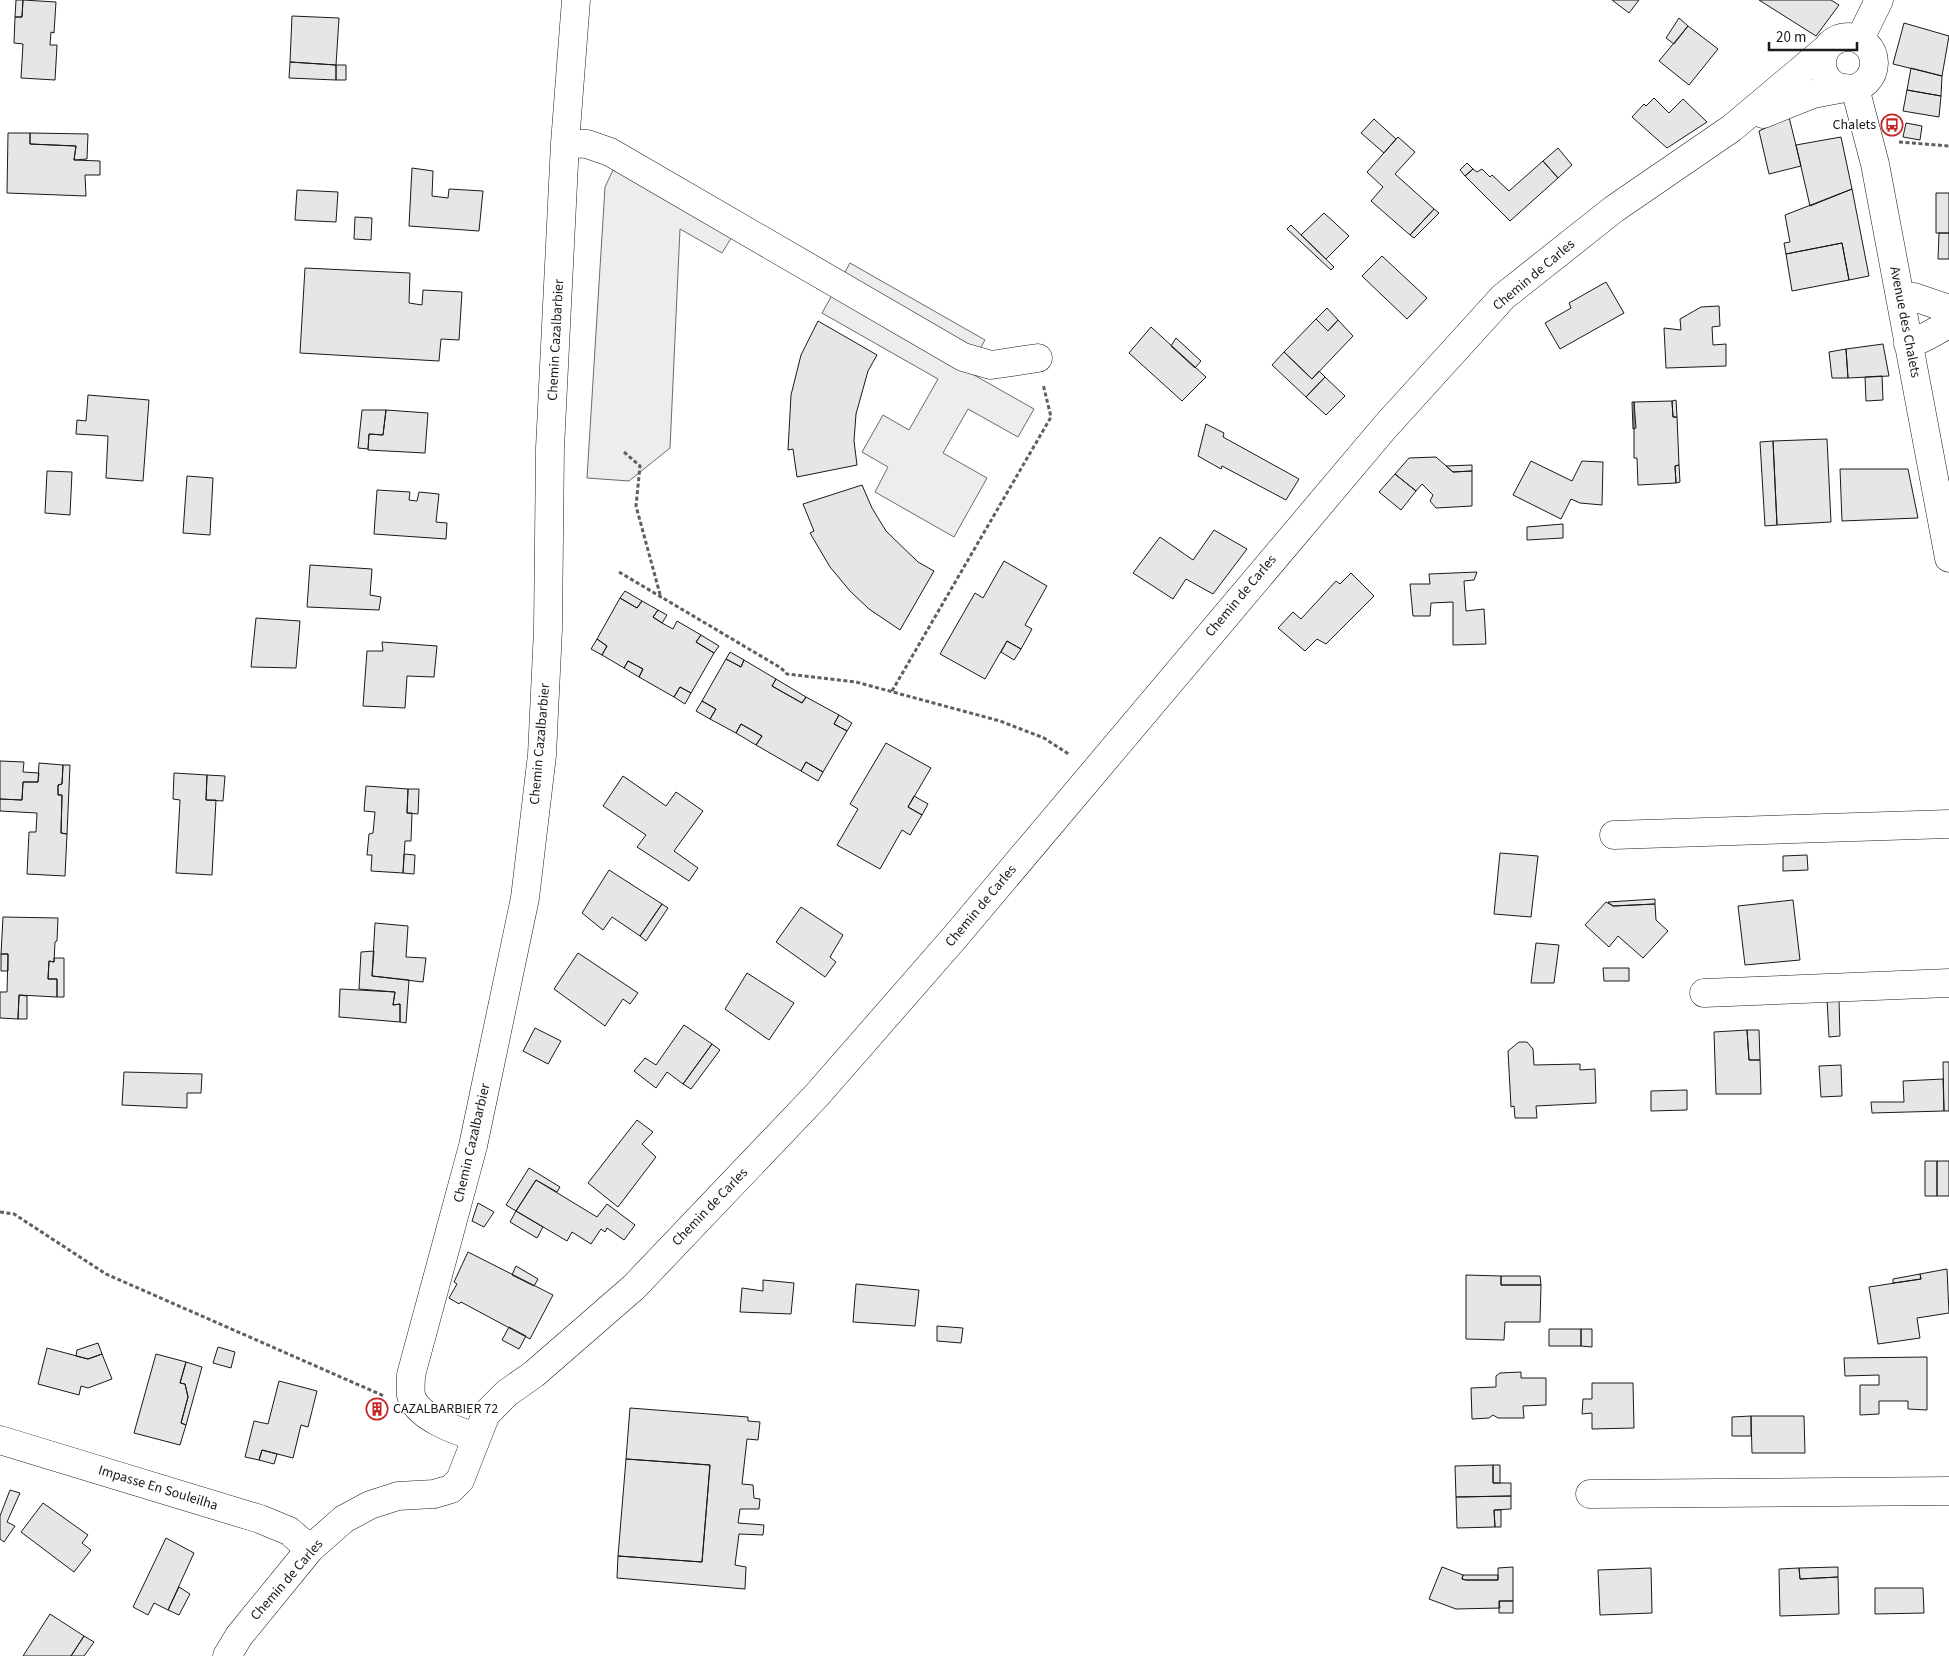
<svg xmlns="http://www.w3.org/2000/svg" width="1949" height="1656" font-family="'Source Sans 3',sans-serif">
<rect width="100%" height="100%" fill="#fff"/>
<path fill="#ededed" stroke="#6a6a6a" d="M 615,166 L 733,235 L 722,253 L 680,229 L 670,448 L 629,481 L 587,478 L 605,187 Z
M 850,263 L 985,340 L 967,371 L 1034,409 L 1018,437 L 968,409 L 943,453 L 987,478 L 954,537 L 875,492 L 888,467 L 862,452 L 883,415 L 909,430 L 938,379 L 822,313 Z"/>
<path fill="#e6e6e6" stroke="#1a1a1a" d="M 16,0 L 23,0 L 22,17 L 15,17 Z
M 23,0 L 56,2 L 54,33 L 51,32 L 50,45 L 57,45 L 55,80 L 21,78 L 23,44 L 14,43 L 15,17 L 22,17 Z
M 1612,0 L 1639,0 L 1629,13 Z
M 1759,0 L 1831,0 L 1839,5 L 1816,36 Z
M 292,16 L 339,18 L 336,65 L 290,62 Z
M 1679,18 L 1688,26 L 1674,44 L 1666,38 Z
M 1904,23 L 1949,36 L 1942,76 L 1893,64 Z
M 1688,26 L 1718,49 L 1689,85 L 1659,61 Z
M 290,62 L 336,65 L 336,80 L 289,78 Z
M 336,65 L 346,65 L 346,80 L 336,80 Z
M 1911,68 L 1942,76 L 1941,96 L 1907,90 Z
M 1907,90 L 1941,96 L 1939,117 L 1903,111 Z
M 1654,98 L 1669,113 L 1683,99 L 1707,122 L 1667,148 L 1632,117 L 1644,104 L 1646,106 Z
M 1789,117 L 1801,166 L 1769,174 L 1759,131 Z
M 1374,119 L 1396,139 L 1384,153 L 1361,133 Z
M 1906,123 L 1922,126 L 1920,140 L 1903,137 Z
M 8,133 L 30,133 L 30,144 L 76,146 L 74,160 L 100,161 L 100,175 L 85,175 L 86,196 L 7,193 Z
M 30,133 L 88,134 L 87,159 L 74,160 L 76,146 L 30,144 Z
M 1398,137 L 1415,152 L 1395,174 L 1434,209 L 1410,235 L 1371,201 L 1383,187 L 1367,172 Z
M 1841,137 L 1852,189 L 1810,206 L 1796,145 Z
M 1558,148 L 1572,165 L 1558,178 L 1543,161 Z
M 1543,161 L 1558,178 L 1510,221 L 1465,176 L 1473,169 L 1477,172 L 1482,169 L 1490,177 L 1492,175 L 1509,191 Z
M 1467,163 L 1473,169 L 1465,176 L 1460,170 Z
M 412,168 L 433,171 L 432,196 L 448,198 L 449,189 L 483,191 L 479,231 L 409,226 Z
M 1852,189 L 1869,276 L 1849,280 L 1842,243 L 1786,254 L 1784,243 L 1790,242 L 1785,215 Z
M 297,190 L 338,192 L 336,222 L 295,220 Z
M 1936,193 L 1949,193 L 1949,233 L 1936,233 Z
M 1434,209 L 1439,213 L 1414,238 L 1410,235 Z
M 1324,213 L 1349,236 L 1326,259 L 1301,235 Z
M 355,217 L 372,218 L 371,240 L 354,239 Z
M 1291,225 L 1334,267 L 1331,270 L 1287,229 Z
M 1939,233 L 1949,233 L 1949,259 L 1938,259 Z
M 1842,243 L 1849,280 L 1792,291 L 1786,254 Z
M 1382,256 L 1427,298 L 1407,319 L 1362,276 Z
M 305,268 L 410,273 L 409,303 L 422,305 L 423,290 L 462,292 L 459,340 L 441,339 L 439,361 L 300,353 Z
M 1606,282 L 1624,313 L 1560,349 L 1545,323 L 1571,308 L 1569,303 Z
M 1719,306 L 1720,326 L 1712,327 L 1713,345 L 1726,344 L 1726,366 L 1666,368 L 1664,328 L 1681,330 L 1680,319 L 1701,307 Z
M 1327,308 L 1338,320 L 1328,331 L 1316,319 Z
M 1316,319 L 1328,331 L 1338,320 L 1353,336 L 1312,379 L 1284,352 Z
M 818,321 L 877,355 L 868,371 L 856,414 L 854,441 L 857,465 L 797,477 L 793,449 L 788,450 L 791,395 L 801,355 Z
M 1151,327 L 1206,377 L 1182,401 L 1129,353 Z
M 1176,338 L 1201,361 L 1195,368 L 1171,346 Z
M 1883,344 L 1889,376 L 1848,378 L 1846,349 Z
M 1846,349 L 1848,378 L 1832,378 L 1829,352 Z
M 1284,352 L 1312,379 L 1319,371 L 1325,377 L 1306,397 L 1272,365 Z
M 1882,376 L 1883,400 L 1866,401 L 1865,377 Z
M 1325,377 L 1345,396 L 1326,415 L 1306,397 Z
M 88,395 L 149,400 L 143,481 L 106,478 L 108,436 L 76,434 L 77,420 L 86,421 Z
M 1676,400 L 1677,417 L 1673,417 L 1672,401 Z
M 1672,401 L 1673,417 L 1677,417 L 1679,465 L 1675,466 L 1676,483 L 1638,485 L 1637,458 L 1634,458 L 1634,402 Z
M 1632,402 L 1634,402 L 1636,428 L 1633,429 Z
M 362,410 L 386,410 L 383,435 L 369,434 L 368,449 L 358,448 Z
M 386,410 L 428,413 L 425,453 L 368,450 L 369,434 L 383,435 Z
M 1206,424 L 1224,433 L 1223,437 L 1299,479 L 1286,500 L 1222,466 L 1221,469 L 1198,456 Z
M 1827,439 L 1831,522 L 1777,525 L 1773,441 Z
M 1773,441 L 1777,525 L 1765,526 L 1760,442 Z
M 1436,457 L 1453,472 L 1472,471 L 1472,506 L 1436,508 L 1430,501 L 1433,495 L 1422,484 L 1416,491 L 1395,474 L 1409,458 Z
M 1531,461 L 1572,481 L 1582,461 L 1603,462 L 1602,505 L 1580,503 L 1571,499 L 1561,519 L 1513,495 Z
M 1472,465 L 1472,471 L 1453,472 L 1446,466 Z
M 1679,465 L 1680,482 L 1676,483 L 1675,466 Z
M 1840,469 L 1908,469 L 1918,518 L 1842,521 Z
M 47,471 L 72,472 L 70,515 L 45,513 Z
M 1395,474 L 1416,491 L 1401,510 L 1379,492 Z
M 187,476 L 213,478 L 210,535 L 183,533 Z
M 862,485 L 872,508 L 886,531 L 918,562 L 934,571 L 900,630 L 869,609 L 850,591 L 830,567 L 810,533 L 814,531 L 803,504 Z
M 377,490 L 410,492 L 409,500 L 417,501 L 419,492 L 439,494 L 436,522 L 447,523 L 446,539 L 374,534 Z
M 1563,524 L 1563,538 L 1527,540 L 1527,527 Z
M 1214,530 L 1247,549 L 1213,594 L 1186,579 L 1173,599 L 1133,573 L 1160,537 L 1193,560 Z
M 1004,561 L 1047,586 L 1025,625 L 1032,629 L 1021,649 L 1007,641 L 985,679 L 940,654 L 975,593 L 983,598 Z
M 310,565 L 372,569 L 370,595 L 381,597 L 379,610 L 307,607 Z
M 1477,572 L 1474,580 L 1464,581 L 1466,611 L 1484,609 L 1486,644 L 1453,645 L 1453,602 L 1431,603 L 1430,616 L 1413,616 L 1410,584 L 1430,584 L 1429,574 Z
M 1351,573 L 1374,596 L 1326,644 L 1317,639 L 1305,651 L 1278,628 L 1293,612 L 1301,619 L 1336,581 L 1340,584 Z
M 625,591 L 642,601 L 637,608 L 620,598 Z
M 620,598 L 637,608 L 642,601 L 658,610 L 653,617 L 662,623 L 673,629 L 677,621 L 701,635 L 696,642 L 714,653 L 691,693 L 680,687 L 674,697 L 639,677 L 643,669 L 628,661 L 624,668 L 602,655 L 607,646 L 597,639 Z
M 658,610 L 667,615 L 662,623 L 653,617 Z
M 256,618 L 300,621 L 296,668 L 251,667 Z
M 701,635 L 719,646 L 714,653 L 696,642 Z
M 597,639 L 607,646 L 602,655 L 591,649 Z
M 1007,641 L 1021,649 L 1014,660 L 1001,652 Z
M 382,642 L 437,646 L 434,677 L 407,676 L 405,708 L 363,706 L 367,651 L 383,651 Z
M 730,652 L 744,660 L 741,667 L 726,659 Z
M 726,659 L 741,667 L 744,660 L 776,679 L 772,686 L 802,703 L 806,697 L 839,715 L 834,724 L 847,731 L 823,772 L 806,762 L 801,771 L 756,745 L 762,736 L 741,724 L 736,733 L 710,719 L 716,709 L 702,701 Z
M 628,661 L 643,669 L 639,677 L 624,668 Z
M 776,679 L 806,697 L 802,703 L 772,686 Z
M 680,687 L 691,693 L 685,704 L 674,697 Z
M 702,701 L 716,709 L 710,719 L 696,711 Z
M 839,715 L 852,723 L 847,731 L 834,724 Z
M 741,724 L 762,736 L 756,745 L 736,733 Z
M 886,743 L 931,768 L 908,807 L 922,815 L 910,835 L 902,830 L 880,869 L 837,845 L 858,809 L 850,804 Z
M 0,761 L 24,762 L 23,772 L 39,773 L 38,782 L 23,782 L 22,800 L 0,799 Z
M 806,762 L 823,772 L 818,781 L 801,771 Z
M 39,763 L 63,765 L 62,784 L 58,785 L 58,795 L 62,795 L 61,833 L 67,834 L 65,876 L 27,874 L 29,832 L 36,832 L 37,813 L 0,811 L 0,799 L 22,800 L 23,782 L 38,782 Z
M 63,765 L 70,765 L 67,834 L 61,833 L 62,795 L 58,795 L 58,785 L 62,784 Z
M 174,773 L 207,775 L 206,800 L 216,800 L 212,875 L 176,873 L 180,800 L 173,799 Z
M 207,775 L 225,776 L 223,801 L 206,800 Z
M 623,776 L 666,806 L 676,792 L 703,811 L 674,851 L 698,868 L 689,881 L 637,847 L 646,835 L 603,806 Z
M 366,786 L 408,789 L 407,813 L 412,813 L 411,841 L 405,841 L 403,873 L 371,871 L 372,855 L 367,855 L 369,834 L 373,833 L 375,812 L 364,811 Z
M 408,789 L 419,789 L 418,814 L 407,813 Z
M 914,796 L 928,804 L 922,815 L 908,807 Z
M 1500,853 L 1538,856 L 1531,917 L 1494,914 Z
M 404,854 L 415,855 L 414,874 L 403,873 Z
M 1807,855 L 1808,870 L 1783,871 L 1783,856 Z
M 609,870 L 662,904 L 640,936 L 612,917 L 603,930 L 582,913 Z
M 1655,899 L 1655,904 L 1613,906 L 1608,902 Z
M 1793,900 L 1800,960 L 1745,965 L 1738,906 Z
M 1606,902 L 1613,906 L 1655,904 L 1656,920 L 1668,931 L 1643,958 L 1618,936 L 1609,947 L 1585,925 Z
M 662,904 L 668,908 L 646,941 L 640,936 Z
M 801,907 L 843,935 L 830,957 L 836,962 L 825,977 L 776,942 Z
M 3,917 L 58,918 L 57,941 L 55,942 L 54,962 L 49,961 L 48,979 L 57,979 L 57,997 L 19,995 L 18,1019 L 0,1018 L 0,992 L 7,992 L 8,954 L 1,954 Z
M 375,923 L 408,926 L 406,957 L 426,958 L 423,982 L 372,976 Z
M 1536,943 L 1559,945 L 1554,983 L 1531,983 Z
M 374,951 L 372,976 L 409,980 L 406,1023 L 400,1022 L 400,1004 L 393,1005 L 395,992 L 359,989 L 361,952 Z
M 578,953 L 638,993 L 630,1004 L 623,999 L 605,1026 L 554,989 Z
M 1,954 L 8,954 L 8,971 L 1,971 Z
M 54,958 L 64,958 L 64,997 L 57,997 L 57,979 L 48,979 L 49,961 L 54,962 Z
M 1603,968 L 1629,968 L 1629,981 L 1604,981 Z
M 747,973 L 794,1003 L 769,1040 L 725,1009 Z
M 340,989 L 395,992 L 393,1005 L 400,1004 L 400,1022 L 339,1017 Z
M 19,995 L 27,996 L 27,1019 L 18,1019 Z
M 1827,999 L 1839,999 L 1840,1036 L 1829,1037 Z
M 684,1025 L 712,1044 L 683,1084 L 667,1072 L 656,1088 L 634,1071 L 645,1058 L 656,1065 Z
M 535,1028 L 561,1041 L 548,1064 L 523,1051 Z
M 1747,1030 L 1759,1030 L 1760,1060 L 1749,1060 Z
M 1747,1030 L 1749,1060 L 1760,1060 L 1761,1094 L 1716,1094 L 1714,1032 Z
M 1519,1042 L 1527,1042 L 1533,1049 L 1534,1065 L 1580,1064 L 1580,1070 L 1595,1069 L 1596,1103 L 1536,1106 L 1537,1118 L 1515,1118 L 1514,1106 L 1511,1107 L 1508,1051 Z
M 712,1044 L 720,1050 L 691,1089 L 683,1084 Z
M 1943,1062 L 1949,1062 L 1949,1111 L 1944,1111 Z
M 1841,1065 L 1842,1096 L 1821,1097 L 1819,1066 Z
M 124,1072 L 202,1074 L 201,1093 L 187,1093 L 187,1108 L 122,1105 Z
M 1943,1079 L 1944,1111 L 1872,1113 L 1871,1102 L 1904,1102 L 1903,1081 Z
M 1687,1090 L 1687,1110 L 1651,1111 L 1651,1091 Z
M 637,1120 L 653,1132 L 642,1144 L 656,1157 L 618,1207 L 588,1183 Z
M 1925,1161 L 1937,1161 L 1937,1196 L 1925,1196 Z
M 1937,1161 L 1949,1161 L 1949,1196 L 1937,1196 Z
M 529,1168 L 560,1187 L 557,1192 L 536,1180 L 516,1211 L 506,1205 Z
M 536,1180 L 597,1217 L 607,1204 L 635,1225 L 624,1240 L 607,1228 L 605,1232 L 601,1229 L 591,1244 L 572,1232 L 567,1241 L 516,1211 Z
M 478,1203 L 494,1212 L 484,1227 L 472,1221 Z
M 516,1211 L 543,1227 L 537,1238 L 510,1222 Z
M 468,1252 L 553,1295 L 530,1339 L 461,1302 L 459,1304 L 449,1298 L 457,1284 L 454,1282 Z
M 516,1266 L 538,1279 L 534,1286 L 512,1275 Z
M 1947,1269 L 1949,1313 L 1917,1318 L 1920,1338 L 1878,1344 L 1869,1287 L 1921,1279 L 1920,1274 Z
M 1920,1274 L 1921,1279 L 1893,1283 L 1893,1279 Z
M 1466,1275 L 1501,1276 L 1501,1285 L 1541,1285 L 1540,1322 L 1505,1322 L 1504,1340 L 1466,1339 Z
M 1501,1276 L 1540,1276 L 1541,1285 L 1501,1285 Z
M 763,1280 L 794,1283 L 791,1314 L 740,1312 L 742,1288 L 763,1291 Z
M 856,1284 L 919,1290 L 915,1326 L 853,1322 Z
M 937,1326 L 963,1328 L 961,1343 L 937,1341 Z
M 509,1327 L 526,1336 L 519,1349 L 502,1340 Z
M 1549,1329 L 1581,1329 L 1581,1346 L 1549,1346 Z
M 1581,1329 L 1592,1329 L 1592,1347 L 1581,1346 Z
M 98,1343 L 102,1354 L 88,1359 L 76,1356 L 77,1350 Z
M 218,1347 L 235,1352 L 231,1368 L 213,1363 Z
M 47,1348 L 88,1359 L 102,1354 L 112,1379 L 88,1388 L 81,1386 L 79,1395 L 38,1384 Z
M 156,1354 L 186,1362 L 180,1383 L 185,1384 L 188,1397 L 181,1423 L 186,1425 L 180,1445 L 134,1433 Z
M 1927,1357 L 1927,1410 L 1908,1409 L 1908,1401 L 1879,1401 L 1879,1414 L 1860,1415 L 1860,1385 L 1879,1385 L 1879,1375 L 1845,1376 L 1844,1358 Z
M 186,1362 L 202,1367 L 186,1425 L 181,1423 L 188,1397 L 185,1384 L 180,1383 Z
M 1521,1372 L 1521,1378 L 1546,1378 L 1546,1405 L 1523,1406 L 1524,1418 L 1498,1418 L 1493,1415 L 1489,1418 L 1472,1419 L 1471,1388 L 1496,1387 L 1496,1376 L 1500,1373 Z
M 279,1381 L 317,1391 L 308,1427 L 301,1425 L 293,1458 L 262,1450 L 259,1460 L 245,1457 L 254,1421 L 268,1424 Z
M 1592,1383 L 1633,1383 L 1634,1428 L 1592,1429 L 1592,1413 L 1582,1414 L 1583,1399 L 1592,1399 Z
M 374,1401 L 383,1403 L 380,1417 L 371,1415 Z
M 630,1408 L 748,1417 L 748,1421 L 760,1422 L 758,1440 L 747,1439 L 742,1484 L 753,1485 L 754,1498 L 760,1499 L 759,1509 L 740,1509 L 738,1523 L 764,1525 L 763,1535 L 739,1534 L 735,1565 L 746,1567 L 745,1589 L 617,1578 L 618,1556 L 702,1562 L 710,1465 L 626,1459 Z
M 1751,1416 L 1804,1416 L 1805,1453 L 1752,1453 Z
M 1751,1416 L 1751,1436 L 1732,1436 L 1732,1417 Z
M 262,1450 L 277,1454 L 274,1464 L 259,1460 Z
M 626,1459 L 710,1465 L 702,1562 L 618,1556 Z
M 1493,1465 L 1500,1465 L 1500,1483 L 1493,1483 Z
M 1493,1465 L 1493,1483 L 1511,1483 L 1511,1496 L 1456,1497 L 1455,1466 Z
M 10,1490 L 20,1493 L 7,1522 L 15,1526 L 4,1542 L 0,1539 L 0,1516 Z
M 1511,1496 L 1511,1509 L 1494,1510 L 1495,1527 L 1457,1528 L 1456,1497 Z
M 43,1503 L 88,1535 L 82,1543 L 91,1550 L 74,1572 L 21,1532 Z
M 1494,1510 L 1501,1510 L 1501,1527 L 1495,1527 Z
M 166,1538 L 194,1553 L 168,1610 L 154,1603 L 148,1615 L 133,1607 Z
M 1442,1567 L 1463,1575 L 1462,1579 L 1466,1580 L 1498,1580 L 1498,1568 L 1513,1567 L 1513,1601 L 1499,1601 L 1500,1608 L 1456,1609 L 1429,1599 Z
M 1838,1567 L 1838,1577 L 1800,1579 L 1799,1568 Z
M 1651,1568 L 1652,1613 L 1600,1615 L 1598,1570 Z
M 1799,1568 L 1800,1579 L 1838,1577 L 1839,1614 L 1780,1616 L 1779,1569 Z
M 1463,1575 L 1498,1575 L 1498,1580 L 1466,1580 L 1462,1579 Z
M 179,1587 L 190,1594 L 179,1615 L 168,1610 Z
M 1875,1588 L 1923,1588 L 1924,1613 L 1875,1614 Z
M 1499,1601 L 1513,1601 L 1513,1613 L 1499,1613 Z
M 50,1614 L 84,1636 L 71,1656 L 23,1656 Z
M 84,1636 L 94,1642 L 84,1656 L 71,1656 Z"/>
<g fill="none" stroke-linecap="round" stroke-linejoin="round">
<g stroke="#1a1a1a" stroke-width="29">
<path id="minor" d="M1822 63a26 26 0 1 1 52 0a26 26 0 1 1-52 0Z
M 1860,39 L 1879,0
M 1855,88 L 1875,164 L 1949,558
M 1763,114 L 1813,94 L 1845,88
M 565,143 L 587,144 L 610,152 L 963,357 L 991,365 L 1038,358
M 1900,298 L 1914,297 L 1949,309
M 1908,344 C 1923,340 1935,331 1949,324
M 1614,835 L 1949,824
M 1704,993 L 1949,983
M 476,1437 C 457,1431 416,1417 411,1395 C 410,1389 411,1381 411,1375 L 473,1146 L 525,898 L 542,755 L 548,629 L 550,448 L 565,143 L 576,0
M 0,1440 L 260,1519 L 289,1531 L 310,1549
M 1590,1494 L 1949,1491
M 227,1656 L 239,1636 L 310,1549 L 344,1519 L 370,1505 L 398,1496 L 434,1494 L 451,1489 L 460,1480 L 486,1414 L 507,1393 L 534,1374 L 634,1287 L 817,1095 L 955,937 L 1385,427 L 1503,297 L 1614,209 L 1732,128 L 1826,49"/>
</g>
<path stroke="#5f5f5f" stroke-width="3" stroke-dasharray="4 2.5" stroke-linecap="butt" d="M 1899,142 L 1949,146
M 624,452 L 640,466 L 636,506 L 661,598
M 619,572 L 781,668 L 787,674 L 856,682 L 1000,721 L 1044,738 L 1070,755
M 892,691 L 1051,417 L 1043,384
M 0,1212 L 14,1214 L 106,1274 L 384,1396"/>
<use href="#minor" stroke="#fff" stroke-width="28"/>
</g>
<defs>
<g id="bus-ring" transform="scale(1.125)"><circle r="9.5" fill="#fff" stroke="#c62828" stroke-width="1.5"/><path d="M-5-6H5V4H4V6H2V4H-2V6H-4V4H-5ZM-3.5-4V0h7V-4ZM-3.5 1.2v1.5H-2V1.2ZM2 1.2v1.5H3.5V1.2Z" fill="#c62828"/></g>
<g id="building-ring" transform="scale(1.125)"><circle r="9.5" fill="#fff" stroke="#c62828" stroke-width="1.5"/><path d="M-4-6H4V6H1V3H-1V6H-4ZM-2.5-4.3h1.7v1.8h-1.7ZM.8-4.3h1.7v1.8H.8ZM-2.5-1h1.7V.8h-1.7ZM.8-1h1.7V.8H.8Z" fill="#c62828"/></g>
</defs>
<g fill-rule="evenodd">
<use href="#bus-ring" x="1892" y="125"/>
<use href="#building-ring" x="377" y="1409"/>
</g>
<g text-anchor="middle" dominant-baseline="central" stroke-width="4" stroke-linejoin="round" paint-order="stroke">
<g font-size="14" fill="#1a1a1a" stroke="#fff" text-anchor="end">
<text x="1876" y="125">Chalets</text>
<text x="393" y="1409" text-anchor="start">CAZALBARBIER 72</text>
</g>
<g font-size="14" fill="#1a1a1a" stroke="#fff">
<text transform="translate(1534 275) rotate(-40)">Chemin de Carles</text>
<text transform="translate(1905 322) rotate(79)">Avenue des Chalets</text>
<text transform="translate(556 340) rotate(-87)">Chemin Cazalbarbier</text>
<text transform="translate(1241 596) rotate(-50)">Chemin de Carles</text>
<text transform="translate(540 744) rotate(-85)">Chemin Cazalbarbier</text>
<text transform="translate(981 906) rotate(-50)">Chemin de Carles</text>
<text transform="translate(472 1143) rotate(-77)">Chemin Cazalbarbier</text>
<text transform="translate(710 1207) rotate(-46)">Chemin de Carles</text>
<text transform="translate(158 1488) rotate(17)">Impasse En Souleilha</text>
<text transform="translate(287 1580) rotate(-49)">Chemin de Carles</text>
</g>
</g>
<path d="M1769 42v8h88v-8" fill="none" stroke="#1a1a1a" stroke-width="2.5"/>
<text x="1776" y="42" font-size="15" fill="#1a1a1a" stroke="#ffffff" stroke-width="4" paint-order="stroke">20 m</text>
</svg>
